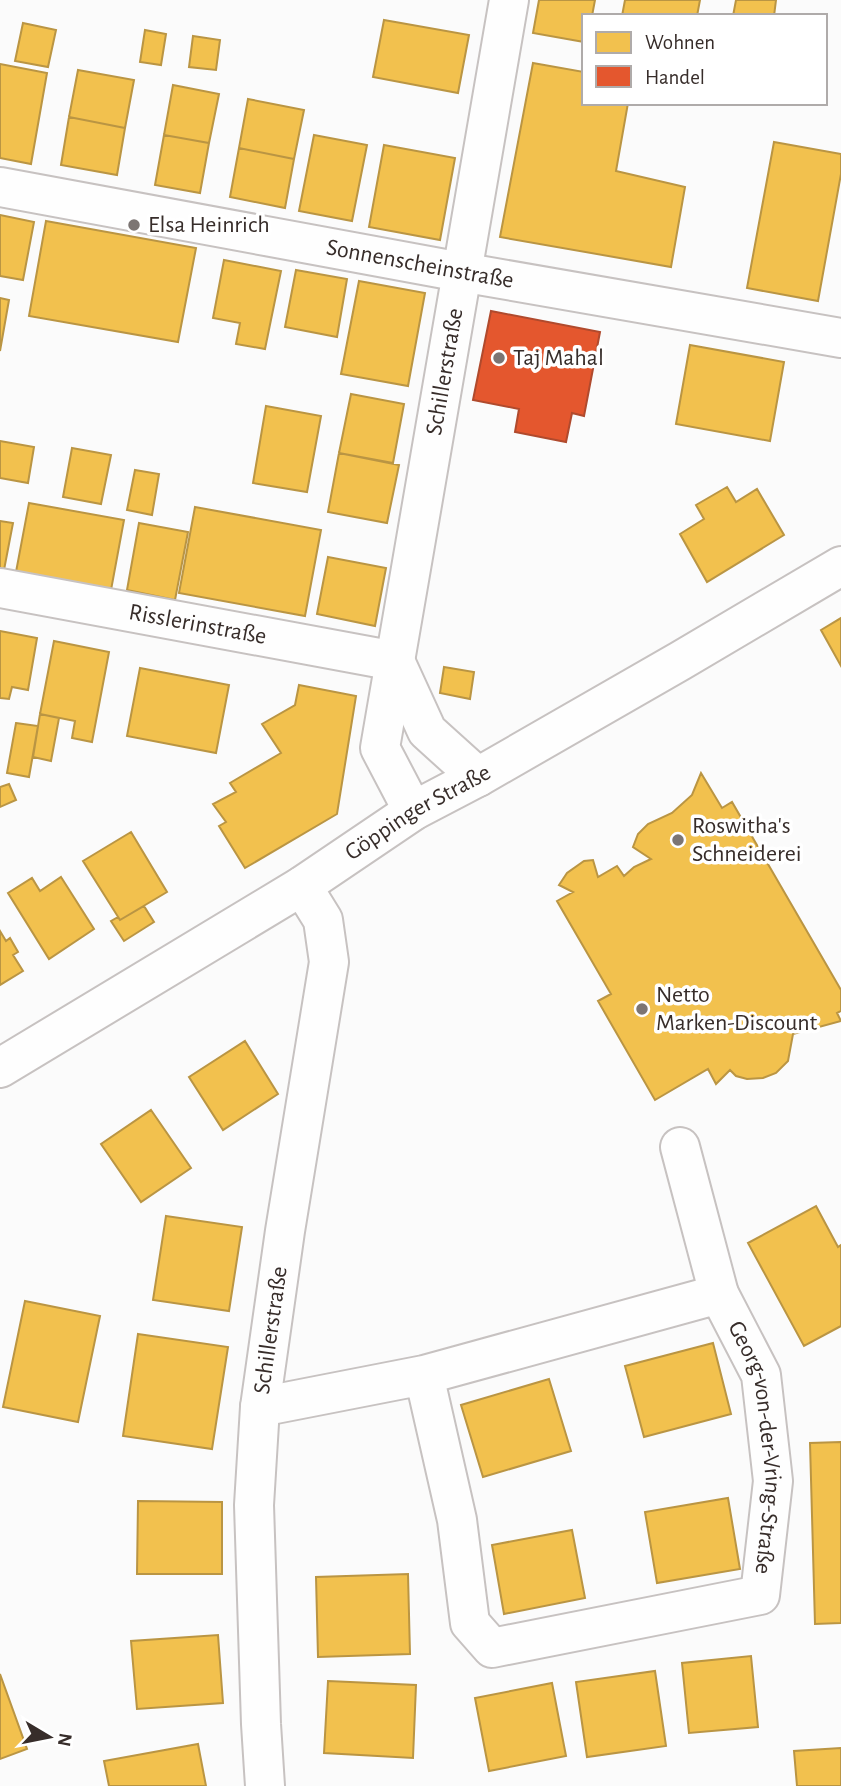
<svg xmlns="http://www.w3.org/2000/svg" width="841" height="1786" font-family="'Alegreya Sans',sans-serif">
<rect width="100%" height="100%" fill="#fbfbfb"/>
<path fill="#f2c14e" stroke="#ba9543" stroke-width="2" d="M 539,0 L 595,0 L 592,16 L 584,16 L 584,42 L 533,33 Z
M 625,0 L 700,0 L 697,16 L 622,16 Z
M 736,0 L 776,0 L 774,16 L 733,16 Z
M 384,20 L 469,35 L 458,93 L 373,77 Z
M 23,23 L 56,30 L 48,67 L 15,61 Z
M 145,30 L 166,34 L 161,65 L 140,62 Z
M 193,36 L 220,40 L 216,70 L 189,67 Z
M 533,63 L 584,72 L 584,103 L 628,103 L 616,171 L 685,187 L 671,267 L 500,237 Z
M 0,64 L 47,73 L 31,164 L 0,158 Z
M 78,70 L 134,80 L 125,128 L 69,117 Z
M 173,85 L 219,94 L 209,143 L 164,135 Z
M 248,99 L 304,110 L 294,159 L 239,148 Z
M 69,117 L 125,128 L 117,175 L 61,165 Z
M 164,135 L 209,143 L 200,193 L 155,185 Z
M 314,135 L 367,145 L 352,221 L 299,211 Z
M 774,142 L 841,154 L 841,174 L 818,301 L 747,288 Z
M 384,145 L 455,158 L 440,240 L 369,227 Z
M 239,148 L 294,159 L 285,208 L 230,197 Z
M 0,215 L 34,222 L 23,280 L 0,276 Z
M 46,221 L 196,248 L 178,342 L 29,316 Z
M 224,260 L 281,271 L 265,349 L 236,344 L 240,323 L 213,318 Z
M 296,270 L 347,279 L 337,337 L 285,327 Z
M 359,281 L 425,293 L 408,386 L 341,374 Z
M 0,298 L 9,300 L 0,351 Z
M 690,345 L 784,362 L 770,441 L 676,424 Z
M 351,394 L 404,404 L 393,463 L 339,453 Z
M 266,406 L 321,416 L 307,492 L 253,483 Z
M 0,441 L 34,447 L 28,483 L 0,478 Z
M 72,448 L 111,455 L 101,504 L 63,497 Z
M 339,453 L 399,465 L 387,523 L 328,512 Z
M 135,470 L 159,474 L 152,515 L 127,510 Z
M 727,487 L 736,502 L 757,489 L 784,535 L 707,582 L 680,534 L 704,519 L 696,505 Z
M 29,503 L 124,520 L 111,590 L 16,572 Z
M 195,507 L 321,530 L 305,616 L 179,593 Z
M 0,521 L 13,523 L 4,570 L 0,570 Z
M 139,523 L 188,532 L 175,600 L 127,590 Z
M 328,557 L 386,568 L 375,626 L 317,614 Z
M 841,618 L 841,666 L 821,630 Z
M 0,631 L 37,638 L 28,690 L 12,687 L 9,699 L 0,698 Z
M 54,641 L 109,652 L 92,742 L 72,738 L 75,721 L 40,714 Z
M 444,667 L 474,672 L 470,699 L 440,693 Z
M 140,668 L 229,685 L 216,753 L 127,736 Z
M 299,685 L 356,696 L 337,814 L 245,868 L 219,826 L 226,822 L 213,804 L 236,792 L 230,783 L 281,753 L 262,724 L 295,705 Z
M 40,714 L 59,718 L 51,761 L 33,757 Z
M 16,723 L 38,726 L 29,777 L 7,773 Z
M 701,773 L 722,808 L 732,802 L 841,990 L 841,1011 L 837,1013 L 841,1021 L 793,1034 L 788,1061 L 776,1073 L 763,1078 L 747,1079 L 736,1076 L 730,1070 L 716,1084 L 708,1069 L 655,1100 L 598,1001 L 611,994 L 557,901 L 573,892 L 559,885 L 567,873 L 584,861 L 593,860 L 598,877 L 617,866 L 624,876 L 634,867 L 651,859 L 633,847 L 638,834 L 648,824 L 672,813 L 692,795 Z
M 9,784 L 16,800 L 0,807 L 0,787 Z
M 131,832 L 167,892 L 120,920 L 83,861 Z
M 61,877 L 94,929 L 49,959 L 8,893 L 32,878 L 40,891 Z
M 144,906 L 154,922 L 124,941 L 111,921 L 118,917 L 120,920 Z
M 0,931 L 6,941 L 10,938 L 18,952 L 13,955 L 23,971 L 0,985 Z
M 245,1041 L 278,1094 L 223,1130 L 189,1077 Z
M 151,1110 L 191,1168 L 141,1202 L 101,1144 Z
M 816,1206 L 838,1247 L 841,1245 L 841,1326 L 804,1346 L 748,1243 Z
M 166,1216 L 242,1227 L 229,1311 L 153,1300 Z
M 25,1301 L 100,1316 L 78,1422 L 3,1407 Z
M 138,1334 L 228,1347 L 212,1449 L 123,1436 Z
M 713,1343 L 731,1414 L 644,1437 L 625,1366 Z
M 549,1379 L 571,1451 L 483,1477 L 461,1405 Z
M 841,1442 L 841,1623 L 815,1624 L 810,1443 Z
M 728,1498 L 740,1569 L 657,1583 L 645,1512 Z
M 138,1501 L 222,1502 L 222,1574 L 137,1574 Z
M 572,1530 L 585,1598 L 504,1614 L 492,1545 Z
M 408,1574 L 410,1654 L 318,1657 L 316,1577 Z
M 218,1635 L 223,1703 L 137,1709 L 131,1641 Z
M 751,1656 L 758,1727 L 689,1733 L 682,1663 Z
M 655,1671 L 666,1746 L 587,1757 L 576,1682 Z
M 0,1674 L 27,1749 L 0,1759 Z
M 328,1681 L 416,1685 L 413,1758 L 324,1753 Z
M 552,1683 L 566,1756 L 489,1771 L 475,1698 Z
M 198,1744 L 206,1786 L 109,1786 L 104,1761 Z
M 841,1748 L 841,1786 L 797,1786 L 794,1751 Z"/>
<path fill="#e4572e" stroke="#b04a2d" stroke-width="2" d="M 491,311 L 600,332 L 584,416 L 572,413 L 566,442 L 515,432 L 519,409 L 473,400 Z"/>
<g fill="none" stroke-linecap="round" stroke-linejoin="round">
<g stroke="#c7c2c1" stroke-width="42">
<g id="minor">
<path id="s1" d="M 0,187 L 461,272 L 841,338"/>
<path id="s2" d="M 0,588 L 395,661"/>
<path d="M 395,661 L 427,731 L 478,777"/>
<path id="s3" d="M 413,811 L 380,748 L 509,0"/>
<path d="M 680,1147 L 719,1294"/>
<path id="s4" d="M 260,1407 L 424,1375 L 719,1294 L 761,1375 L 773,1481 L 760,1595 L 492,1648 L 470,1623 L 457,1520 L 424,1375"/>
<path id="s5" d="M 265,1786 L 261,1724 L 254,1505 L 260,1407 L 285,1231 L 329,962 L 323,920 L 302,886"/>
</g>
</g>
<g stroke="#c7c2c1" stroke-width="42">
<g id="secondary">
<path id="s6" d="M 0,1068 L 302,886 L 413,811 L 478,777 L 680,661 L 841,566"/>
</g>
</g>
<use href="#minor" stroke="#fefefe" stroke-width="38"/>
<use href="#secondary" stroke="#fefefe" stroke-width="38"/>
</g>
<g fill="#7c7573" stroke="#fff" stroke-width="2.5">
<circle cx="134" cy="225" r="7"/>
<circle cx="499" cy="358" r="7"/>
<circle cx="678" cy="840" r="7"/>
<circle cx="642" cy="1009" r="7"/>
</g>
<g text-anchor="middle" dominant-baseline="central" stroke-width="7" stroke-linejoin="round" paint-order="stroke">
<g font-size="24" fill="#372d2a" stroke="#fff" text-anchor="start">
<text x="148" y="225">Elsa Heinrich</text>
<text x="513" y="358">Taj Mahal</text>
<text x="692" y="826">Roswitha's<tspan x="692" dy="28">Schneiderei</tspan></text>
<text x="656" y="995">Netto<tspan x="656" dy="28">Marken-Discount</tspan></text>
</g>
<g font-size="24" fill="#372d2a" stroke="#fff">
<text stroke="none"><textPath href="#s1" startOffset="427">Sonnenscheinstraße</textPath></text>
<text stroke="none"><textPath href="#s3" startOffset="453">Schillerstraße</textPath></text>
<text stroke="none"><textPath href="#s2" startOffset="201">Risslerinstraße</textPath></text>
<text stroke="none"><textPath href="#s6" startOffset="490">Göppinger Straße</textPath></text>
<text stroke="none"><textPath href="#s5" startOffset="457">Schillerstraße</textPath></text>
<text stroke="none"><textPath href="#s4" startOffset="635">Georg-von-der-Vring-Straße</textPath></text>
</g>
</g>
<rect x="582" y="14" width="245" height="91" fill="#ffffff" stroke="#afabaa" stroke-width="2"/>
<rect x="596" y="32" width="35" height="21" fill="#f2c14e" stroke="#afabaa" stroke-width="2"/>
<text x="645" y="49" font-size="21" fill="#372d2a">Wohnen</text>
<rect x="596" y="66" width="35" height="21" fill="#e4572e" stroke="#afabaa" stroke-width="2"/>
<text x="645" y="84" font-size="21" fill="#372d2a">Handel</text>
<g transform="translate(49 1737) rotate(100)" stroke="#ffffff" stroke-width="5" paint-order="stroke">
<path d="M0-5L12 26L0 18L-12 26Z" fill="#372d2a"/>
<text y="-10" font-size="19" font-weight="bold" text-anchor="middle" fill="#372d2a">N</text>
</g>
</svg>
